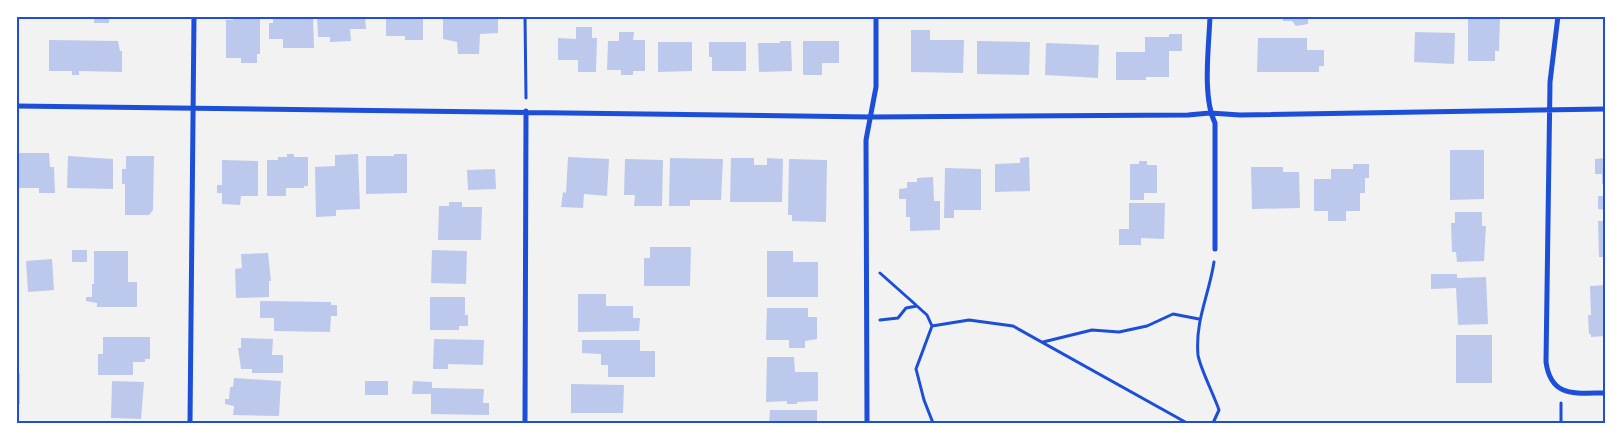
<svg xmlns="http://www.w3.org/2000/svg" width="1621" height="439" font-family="'Golos Text',sans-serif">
<rect width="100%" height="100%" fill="#f2f2f2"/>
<path fill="#bdc9ec" d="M 94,16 L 109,16 L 109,23 L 94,23 Z
M 233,16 L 260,18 L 260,54 L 257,54 L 257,63 L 241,63 L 241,58 L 226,58 L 226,20 L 233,20 Z
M 273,16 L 313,16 L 314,48 L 283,48 L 283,39 L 269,39 L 269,23 L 273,23 Z
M 317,16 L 365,16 L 366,29 L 350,29 L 351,41 L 330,42 L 330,37 L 318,37 Z
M 386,16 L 423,16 L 423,40 L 405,40 L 405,36 L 386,36 Z
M 443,16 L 498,16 L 498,33 L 480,34 L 479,54 L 458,54 L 457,42 L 443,39 Z
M 1283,16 L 1308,16 L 1308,24 L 1296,26 L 1292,21 L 1283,21 Z
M 1468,16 L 1500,16 L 1499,51 L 1495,51 L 1495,61 L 1468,61 Z
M 576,27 L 592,27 L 592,38 L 597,38 L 596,72 L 578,72 L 578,60 L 558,60 L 558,38 L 576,39 Z
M 911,30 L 930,30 L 930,40 L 964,40 L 963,73 L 911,72 Z
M 619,32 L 634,32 L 633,40 L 645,40 L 645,71 L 633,71 L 633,75 L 621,75 L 621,70 L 607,70 L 608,41 L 619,41 Z
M 1415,32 L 1455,33 L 1454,64 L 1414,62 Z
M 1169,34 L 1182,34 L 1182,51 L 1169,51 L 1169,77 L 1146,77 L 1146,80 L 1116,80 L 1116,52 L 1145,52 L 1145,37 L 1169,37 Z
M 1258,38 L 1307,38 L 1307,50 L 1324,50 L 1324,66 L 1319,66 L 1319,72 L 1257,72 Z
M 49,40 L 118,41 L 120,51 L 122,51 L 122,72 L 79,71 L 79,75 L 72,75 L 72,71 L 49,71 Z
M 780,41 L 791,41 L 792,71 L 759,72 L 758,43 L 780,43 Z
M 803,41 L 839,41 L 839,63 L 822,63 L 822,75 L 803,75 Z
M 977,41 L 1030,42 L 1029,75 L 977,74 Z
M 658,42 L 692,42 L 692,71 L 658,72 Z
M 709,42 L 746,42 L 746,71 L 712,71 L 712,57 L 709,57 Z
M 1046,43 L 1099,45 L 1098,78 L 1045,75 Z
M 1450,150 L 1484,150 L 1484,199 L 1450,200 Z
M 16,153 L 49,153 L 50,167 L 54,167 L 55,193 L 39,193 L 39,188 L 16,188 Z
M 287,154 L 294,154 L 294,157 L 308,157 L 308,186 L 304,186 L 304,188 L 286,188 L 286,196 L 267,196 L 267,160 L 278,160 L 278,157 L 287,157 Z
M 358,154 L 360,209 L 336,210 L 336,216 L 316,217 L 315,167 L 335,166 L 335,155 Z
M 394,154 L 407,154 L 407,193 L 366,194 L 366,156 L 394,156 Z
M 68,156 L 113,159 L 113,189 L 67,188 Z
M 126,156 L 154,156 L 153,210 L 149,215 L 125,215 L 125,184 L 122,184 L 122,169 L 126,169 Z
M 568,157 L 609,159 L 607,196 L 584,194 L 583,208 L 561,207 L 563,192 L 566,193 Z
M 1029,157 L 1030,191 L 995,192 L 995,164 L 1020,163 L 1020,158 Z
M 670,158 L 723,159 L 721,200 L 690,200 L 690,206 L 669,206 Z
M 731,158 L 754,158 L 754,165 L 767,165 L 767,158 L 783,159 L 782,202 L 730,202 Z
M 1605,158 L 1605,184 L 1602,184 L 1602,174 L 1595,174 L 1595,159 Z
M 625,159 L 663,160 L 662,206 L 634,206 L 635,195 L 624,195 Z
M 789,159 L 827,160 L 826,222 L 792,221 L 792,215 L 788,215 Z
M 222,160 L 258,161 L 258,196 L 241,196 L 240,205 L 222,204 L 222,193 L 217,193 L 217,185 L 222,185 Z
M 1139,161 L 1147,161 L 1147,165 L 1157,165 L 1157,193 L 1144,193 L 1144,200 L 1130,200 L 1130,164 L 1139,164 Z
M 1353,164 L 1369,164 L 1369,178 L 1365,178 L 1365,193 L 1360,193 L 1360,211 L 1346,211 L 1346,221 L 1328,221 L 1328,211 L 1314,211 L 1314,179 L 1331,179 L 1331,169 L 1353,169 Z
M 1251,167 L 1283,167 L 1283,172 L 1299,172 L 1300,208 L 1252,209 Z
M 945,168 L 981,169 L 981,210 L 954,210 L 954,218 L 944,218 Z
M 495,169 L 496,189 L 468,190 L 467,170 Z
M 933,177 L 934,201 L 940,201 L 940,230 L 910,231 L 910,217 L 906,217 L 906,199 L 899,199 L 899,189 L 907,188 L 907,182 L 917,182 L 917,178 Z
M 1598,196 L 1605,196 L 1605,210 L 1598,209 Z
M 449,202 L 462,202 L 462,207 L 482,207 L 481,240 L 438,240 L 439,206 L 449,206 Z
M 1129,203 L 1165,203 L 1164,239 L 1141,238 L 1141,245 L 1119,245 L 1119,229 L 1129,229 Z
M 1455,212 L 1482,212 L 1482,226 L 1486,226 L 1484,261 L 1457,262 L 1456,252 L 1452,252 L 1451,223 L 1455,223 Z
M 1598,221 L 1605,221 L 1605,257 L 1599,257 Z
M 650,247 L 691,247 L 690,286 L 644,286 L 644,258 L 650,258 Z
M 72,250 L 87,250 L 87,262 L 72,262 Z
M 432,250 L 467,251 L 466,284 L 431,283 Z
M 94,251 L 128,251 L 128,282 L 137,282 L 137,307 L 97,307 L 97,303 L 86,301 L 86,297 L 92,297 L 92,284 L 94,284 Z
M 767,251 L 793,251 L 793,262 L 818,262 L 818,297 L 767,297 Z
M 268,253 L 271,281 L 269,281 L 269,297 L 236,298 L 235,269 L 242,268 L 241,254 Z
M 52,259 L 54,290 L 28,292 L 26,261 Z
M 1431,274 L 1457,274 L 1457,278 L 1486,277 L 1488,324 L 1458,325 L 1456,288 L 1431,289 Z
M 1605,285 L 1605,336 L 1591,337 L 1591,334 L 1589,334 L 1588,315 L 1591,315 L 1590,286 Z
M 578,294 L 606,294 L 606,306 L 633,306 L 633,318 L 640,318 L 639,331 L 578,332 Z
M 430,297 L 465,297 L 465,315 L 468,315 L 468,326 L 459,326 L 459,330 L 430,330 Z
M 260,301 L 331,302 L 331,305 L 337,305 L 337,316 L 331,316 L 330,332 L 274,331 L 274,318 L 260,318 Z
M 767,308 L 808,308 L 808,317 L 817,317 L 817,339 L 805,341 L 805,348 L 789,348 L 789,340 L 766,340 Z
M 1456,335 L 1492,335 L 1492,383 L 1456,383 Z
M 103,337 L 150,337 L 150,359 L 145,359 L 145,362 L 133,362 L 133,375 L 98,375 L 98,354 L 103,354 Z
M 241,338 L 273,339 L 272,355 L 283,355 L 283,373 L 252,373 L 252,369 L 241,369 L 238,348 L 241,348 Z
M 434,339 L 484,340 L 483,365 L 448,364 L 448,369 L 433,369 Z
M 582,340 L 640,340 L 640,351 L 655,351 L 655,377 L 608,377 L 608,365 L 601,365 L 601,354 L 582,353 Z
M 767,357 L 794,357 L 795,372 L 818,372 L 818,401 L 797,402 L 797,404 L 787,404 L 787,401 L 766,402 Z
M 16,373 L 20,373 L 20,404 L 16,404 Z
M 234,378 L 281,381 L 279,416 L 233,415 L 234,406 L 225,404 L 225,399 L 229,399 L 230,387 L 233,387 Z
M 112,381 L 144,382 L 141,419 L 111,418 Z
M 365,381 L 388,381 L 388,395 L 365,395 Z
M 413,381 L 432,382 L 432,388 L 484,389 L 483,403 L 489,403 L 489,415 L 431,414 L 431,394 L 412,394 Z
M 571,384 L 624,385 L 623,413 L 571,413 Z
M 770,410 L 817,410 L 817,423 L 769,423 Z"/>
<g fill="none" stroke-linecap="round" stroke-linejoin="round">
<path stroke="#1d4ed8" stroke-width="3" d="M 525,16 L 526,98
M 880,273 L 916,305
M 880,320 L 898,318 L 906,308 L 917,306 L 927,315 L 932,326 L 916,369 L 924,400 L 933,423
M 932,326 L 969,320 L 1013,326 L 1187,423
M 1043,342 L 1092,330 L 1119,332 L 1147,326 L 1173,314 L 1199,319
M 1561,403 L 1561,423
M 1213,423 L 1219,410 C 1214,395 1200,368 1198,355 C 1195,320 1209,295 1214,262"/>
<path stroke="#1d4ed8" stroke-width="5" d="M 1210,16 C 1209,46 1202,97 1215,123 L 1215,249
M 1558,16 L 1550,82 L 1546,362 C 1551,398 1575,393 1605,393
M 16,106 L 871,117 L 1188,115 L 1210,113 L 1240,115 L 1605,109
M 190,423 L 194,16
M 525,423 L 526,111
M 867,423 L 866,140 L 876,87 L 876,16"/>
</g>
<rect width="1621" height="439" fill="none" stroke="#ffffff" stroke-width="35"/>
<rect x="18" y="18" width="1586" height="404" fill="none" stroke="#1d4ed8" stroke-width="2"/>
</svg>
